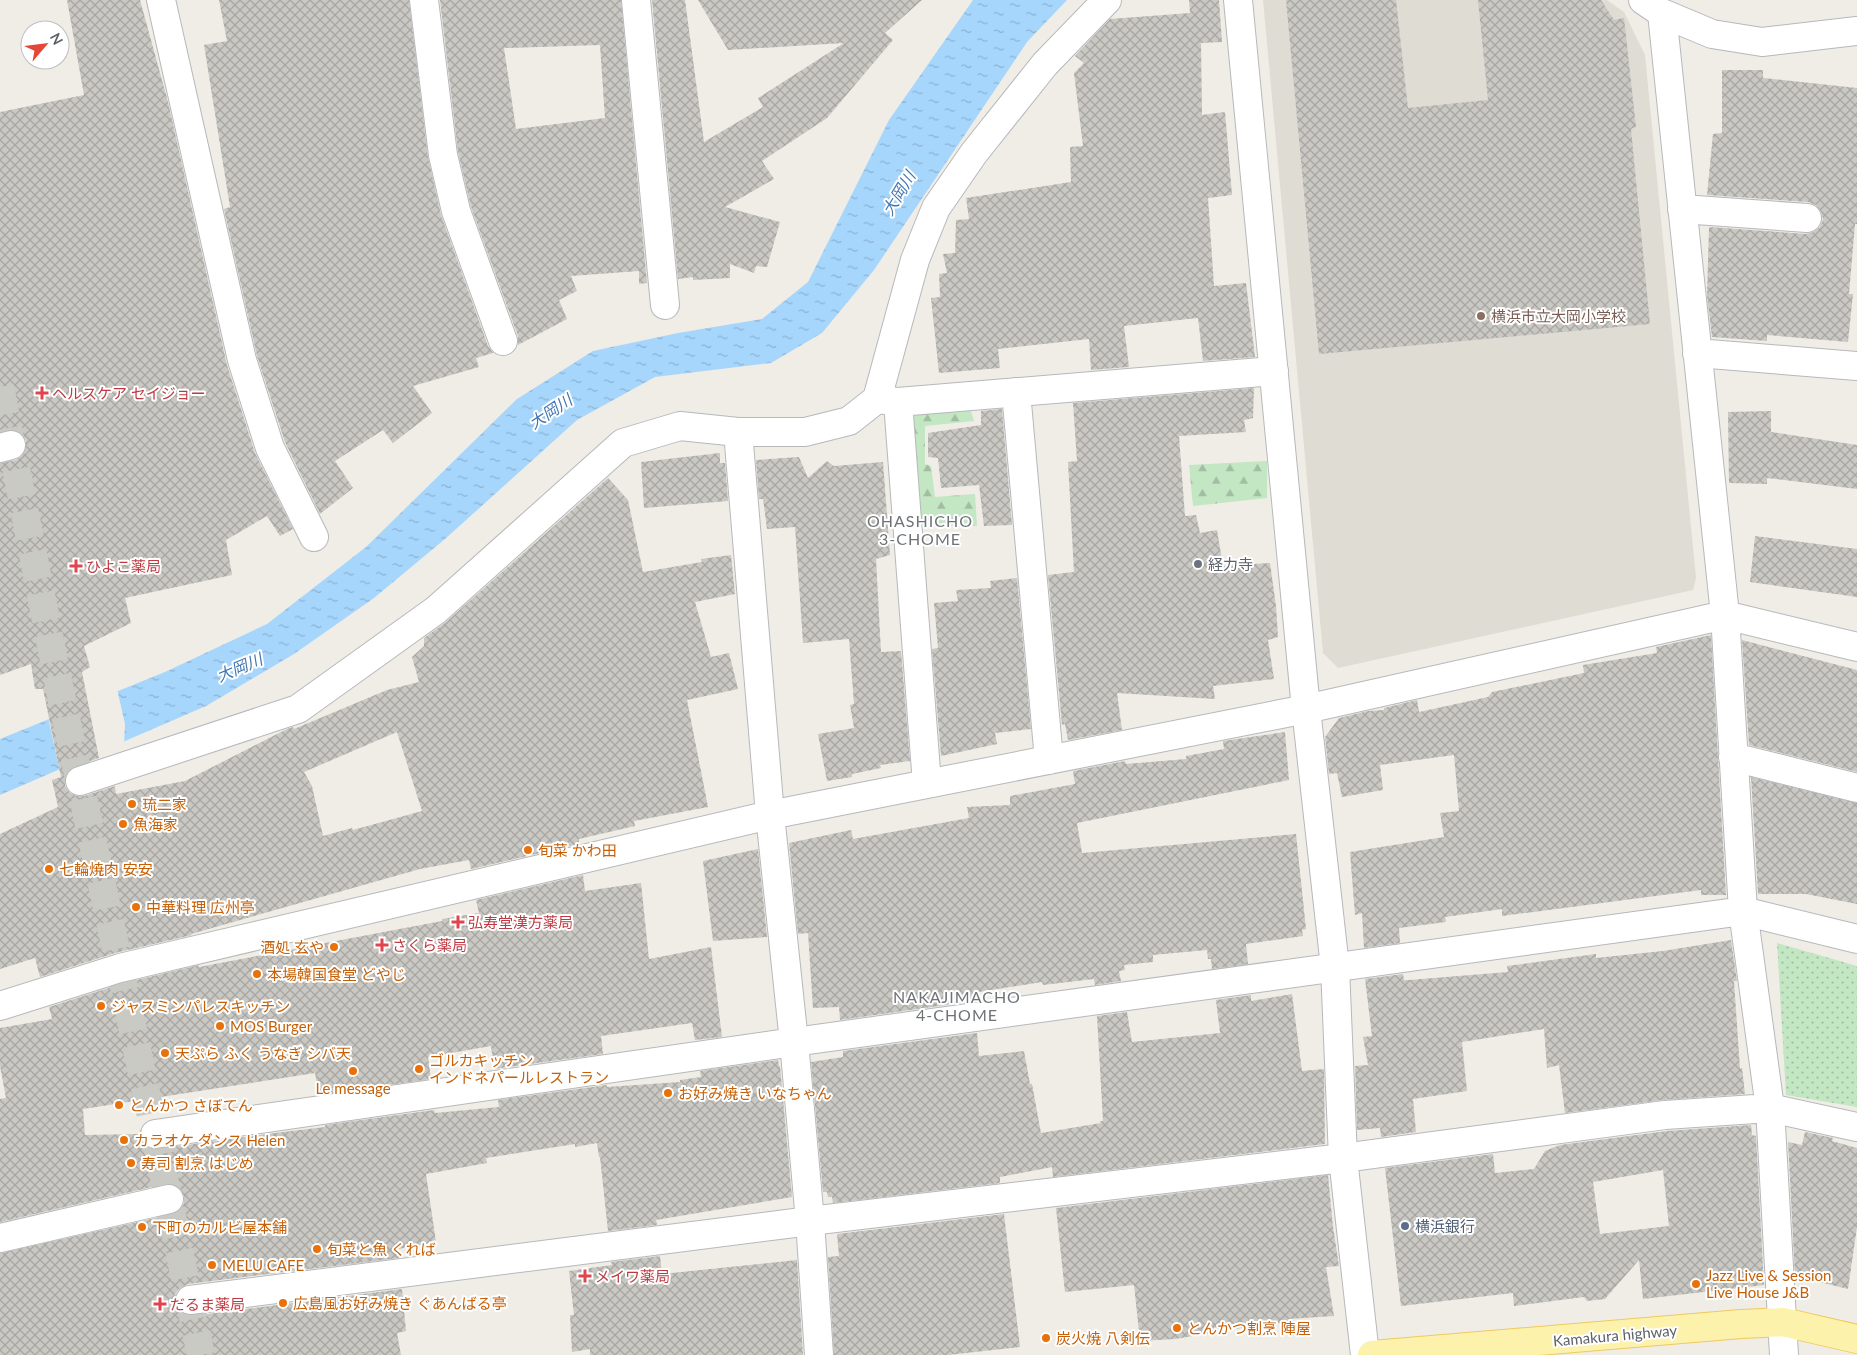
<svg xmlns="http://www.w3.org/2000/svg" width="1857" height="1355" font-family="Lato,'Noto Sans JP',sans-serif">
<defs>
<pattern id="grass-dots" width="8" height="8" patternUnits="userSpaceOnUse" patternTransform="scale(1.25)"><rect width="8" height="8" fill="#c3e6c3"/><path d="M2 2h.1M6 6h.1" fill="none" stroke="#a2bea2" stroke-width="1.8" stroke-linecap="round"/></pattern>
<pattern id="forest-firs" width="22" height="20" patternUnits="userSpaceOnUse" patternTransform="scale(1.25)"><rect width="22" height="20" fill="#c3e6c3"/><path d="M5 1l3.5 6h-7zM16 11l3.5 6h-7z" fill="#a2bea2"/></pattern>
<pattern id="water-ripples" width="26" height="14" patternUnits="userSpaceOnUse" patternTransform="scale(1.25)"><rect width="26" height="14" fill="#a7d6fd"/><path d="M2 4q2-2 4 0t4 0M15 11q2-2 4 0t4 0" fill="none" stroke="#8bb1d1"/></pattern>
<pattern id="building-cross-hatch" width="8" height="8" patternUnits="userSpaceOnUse" patternTransform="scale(1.25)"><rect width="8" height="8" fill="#cac8c3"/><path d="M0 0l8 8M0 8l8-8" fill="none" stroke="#a7a6a2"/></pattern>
</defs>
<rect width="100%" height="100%" fill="#efede5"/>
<path fill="#dfdcd4" d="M 1263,0 L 1607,0 L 1624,12 L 1645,55 L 1696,578 L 1693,590 L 1338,668 L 1323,653 Z"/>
<path fill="url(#grass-dots)" d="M 1777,943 L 1857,966 L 1857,1107 L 1786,1095 Z"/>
<path fill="url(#forest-firs)" d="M 969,405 L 974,421 L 925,426 L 925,464 L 931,466 L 935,497 L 975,494 L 977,526 L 921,525 L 909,413 Z
M 1267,461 L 1267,498 L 1193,506 L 1189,465 Z"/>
<path fill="url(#water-ripples)" d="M 973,0 L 1067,0 L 1027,42 L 874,270 L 822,333 L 771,363 L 655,377 L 577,420 L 445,539 L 374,598 L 294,654 L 206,706 L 0,795 L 0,739 L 165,672 L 267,624 L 366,547 L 517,399 L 593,351 L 678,333 L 762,319 L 808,282 L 889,120 Z"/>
<path fill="#efede5" d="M 117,689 L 125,724 L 124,745 L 60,772 L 48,717 Z"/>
<path fill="url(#building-cross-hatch)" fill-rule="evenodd" d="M 67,0 L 140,0 L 168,102 L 227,365 L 255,453 L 293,529 L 280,536 L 267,516 L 226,540 L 232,575 L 125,598 L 131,623 L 84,646 L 90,667 L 82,672 L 99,758 L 75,766 L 68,771 L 65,778 L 65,786 L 69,792 L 76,796 L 84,796 L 115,786 L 116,794 L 185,781 L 287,729 L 293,727 L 294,729 L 387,690 L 419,682 L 412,657 L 424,646 L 424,638 L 446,622 L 608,478 L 628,500 L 643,572 L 702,562 L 701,559 L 731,555 L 735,594 L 695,602 L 711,657 L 729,653 L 738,689 L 687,700 L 708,807 L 634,821 L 635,826 L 579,839 L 579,844 L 471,869 L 469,860 L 420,869 L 191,934 L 192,935 L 115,953 L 40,977 L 35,958 L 0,969 L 0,834 L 58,807 L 52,780 L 61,777 L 43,689 L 35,689 L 31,664 L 0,675 L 0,463 L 16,460 L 22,456 L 26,448 L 26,440 L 22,434 L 14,430 L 0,432 L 0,112 L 84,95 ZM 397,732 L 422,811 L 353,830 L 352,828 L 323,836 L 312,786 L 304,772 Z
M 219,0 L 409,0 L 428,157 L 441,215 L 488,346 L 493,353 L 476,358 L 479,367 L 413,386 L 432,413 L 393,443 L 383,430 L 335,461 L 353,488 L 320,514 L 285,442 L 257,356 L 224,209 L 230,207 L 204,45 L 227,41 Z
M 440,0 L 621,0 L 647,283 L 639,284 L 639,271 L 571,276 L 577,291 L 559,300 L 567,319 L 518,345 L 518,336 L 471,207 L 458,152 ZM 600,45 L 605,118 L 516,129 L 504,48 Z
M 652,0 L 685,0 L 704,142 L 763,107 L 758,98 L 844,43 L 728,50 L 698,0 L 922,0 L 885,33 L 893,40 L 827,118 L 762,161 L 774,179 L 725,207 L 780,222 L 767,267 L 756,266 L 754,273 L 730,264 L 730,278 L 693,280 L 693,277 L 678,279 Z
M 1189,0 L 1219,0 L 1222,42 L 1201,43 L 1202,115 L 1225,112 L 1232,195 L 1208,198 L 1214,286 L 1246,283 L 1255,357 L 1203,361 L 1198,318 L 1124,326 L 1129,367 L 1091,370 L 1089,339 L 998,349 L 1000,368 L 939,373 L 931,298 L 940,297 L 939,274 L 947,273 L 943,254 L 955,253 L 956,220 L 969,219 L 966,198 L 1071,182 L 1070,147 L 1083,146 L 1074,73 L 1084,63 L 1075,56 L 1110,19 L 1190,13 Z
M 1286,0 L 1396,0 L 1408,108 L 1488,100 L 1478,0 L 1601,0 L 1614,20 L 1624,18 L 1636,127 L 1631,129 L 1650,324 L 1319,354 Z
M 1722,70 L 1763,70 L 1763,78 L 1857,88 L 1857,224 L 1855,224 L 1849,294 L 1853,294 L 1848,342 L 1767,335 L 1767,341 L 1712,337 L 1707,296 L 1709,227 L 1806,234 L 1813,232 L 1820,227 L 1823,219 L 1821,212 L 1816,205 L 1808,202 L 1707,195 L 1713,134 L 1722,133 Z
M 1254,388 L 1253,418 L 1244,420 L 1246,432 L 1179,436 L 1185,516 L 1196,515 L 1200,533 L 1217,530 L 1223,566 L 1270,563 L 1276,606 L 1278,637 L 1268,640 L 1274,679 L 1213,686 L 1215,699 L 1117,693 L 1122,730 L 1068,740 L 1065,724 L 1062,725 L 1048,575 L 1074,572 L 1068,462 L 1077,461 L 1073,403 Z
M 1002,409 L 1012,525 L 984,526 L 979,485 L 941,488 L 938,458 L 928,457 L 928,433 L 981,425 L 981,411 Z
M 1771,411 L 1771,432 L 1857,445 L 1857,489 L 1767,478 L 1767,484 L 1729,483 L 1728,412 Z
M 720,453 L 720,463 L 725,463 L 728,501 L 644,508 L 641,462 Z
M 799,457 L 808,478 L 827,461 L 834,466 L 883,462 L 890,555 L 876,559 L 881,652 L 901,651 L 910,761 L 880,765 L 881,768 L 852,774 L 852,777 L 827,781 L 818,734 L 854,728 L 850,705 L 854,704 L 849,639 L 803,643 L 795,527 L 767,529 L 763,499 L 759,499 L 756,460 Z
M 1755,536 L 1857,549 L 1857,597 L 1750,582 Z
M 1017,578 L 1031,729 L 995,733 L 997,744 L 941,756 L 932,649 L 938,648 L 934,603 L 958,601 L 956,590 L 991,588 L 990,581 Z
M 1711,635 L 1726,895 L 1701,895 L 1701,890 L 1502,916 L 1502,909 L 1445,917 L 1446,922 L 1399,928 L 1400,943 L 1364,948 L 1362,913 L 1355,915 L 1350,852 L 1444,837 L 1440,813 L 1459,811 L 1454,755 L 1380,765 L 1383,790 L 1342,797 L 1337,773 L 1329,774 L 1325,737 L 1339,718 L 1368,711 L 1384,710 L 1384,708 L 1417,700 L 1419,712 L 1488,697 L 1492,692 L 1584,673 L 1583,665 L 1657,653 L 1656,647 Z
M 1742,640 L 1857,670 L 1857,772 L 1749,745 Z
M 1285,732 L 1289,780 L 1077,823 L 1082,853 L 1296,834 L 1306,929 L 1302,930 L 1303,936 L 1246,944 L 1248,964 L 1212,969 L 1211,959 L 1208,959 L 1207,950 L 1153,955 L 1153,962 L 1124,965 L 1125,970 L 1119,971 L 1121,981 L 1095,985 L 1094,979 L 1043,985 L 1042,982 L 979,992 L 973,994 L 974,1001 L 840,1020 L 839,1007 L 813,1008 L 808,933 L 798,934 L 789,843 L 851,830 L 853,839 L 969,818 L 967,807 L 1010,805 L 1010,796 L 1075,784 L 1073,771 L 1125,761 L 1126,764 L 1186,759 L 1186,756 L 1224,749 L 1223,741 Z
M 1751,777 L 1857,803 L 1857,904 L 1806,894 L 1758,894 Z
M 758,849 L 767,937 L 713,941 L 703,861 Z
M 583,875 L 585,891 L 641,883 L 649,959 L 711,947 L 722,1037 L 695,1040 L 692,1023 L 601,1036 L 603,1054 L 494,1069 L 491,1046 L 428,1057 L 431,1079 L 319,1095 L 315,1073 L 83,1109 L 85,1135 L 140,1134 L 143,1144 L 150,1149 L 157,1149 L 275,1133 L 325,1127 L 325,1125 L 434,1110 L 435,1113 L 499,1107 L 498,1100 L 607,1085 L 607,1087 L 680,1082 L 680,1080 L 701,1077 L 700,1071 L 778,1060 L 779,1066 L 780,1066 L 792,1197 L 656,1220 L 657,1225 L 608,1231 L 600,1157 L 599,1157 L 597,1143 L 575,1147 L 575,1144 L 486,1158 L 487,1163 L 426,1174 L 436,1242 L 398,1249 L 399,1258 L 188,1284 L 180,1288 L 175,1294 L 175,1302 L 178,1310 L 184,1315 L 192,1316 L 402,1289 L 406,1331 L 397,1333 L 401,1355 L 0,1355 L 0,1253 L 173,1214 L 180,1210 L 184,1203 L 184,1196 L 180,1188 L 173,1184 L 165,1184 L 0,1222 L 0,1099 L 6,1098 L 0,1066 L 0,1028 L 52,1019 L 49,1007 L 124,983 L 199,965 L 199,967 L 442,921 L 442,919 L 479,913 L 476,900 Z
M 1731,940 L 1737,981 L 1734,981 L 1740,1069 L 1742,1068 L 1745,1094 L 1663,1100 L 1565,1113 L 1559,1065 L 1547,1068 L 1544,1029 L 1462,1042 L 1467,1091 L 1413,1099 L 1416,1132 L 1381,1137 L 1380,1128 L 1357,1130 L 1355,1066 L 1368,1065 L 1363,1037 L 1372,1036 L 1365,979 L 1403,974 L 1404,980 L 1409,980 L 1508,972 L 1507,966 L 1596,954 L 1596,958 L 1663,951 Z
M 1292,994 L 1302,1071 L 1324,1069 L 1325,1144 L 1053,1177 L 1052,1167 L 1000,1177 L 1000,1183 L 833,1203 L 832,1197 L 828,1197 L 827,1192 L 823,1192 L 811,1062 L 843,1057 L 843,1051 L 977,1033 L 979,1056 L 1024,1051 L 1030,1084 L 1032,1084 L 1041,1133 L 1101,1123 L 1100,1121 L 1103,1121 L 1097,1016 L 1127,1012 L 1132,1042 L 1220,1033 L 1216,1000 L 1251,995 L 1251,1001 Z
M 1751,1125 L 1752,1135 L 1756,1136 L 1764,1285 L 1643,1299 L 1639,1260 L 1605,1299 L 1587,1301 L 1584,1297 L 1514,1306 L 1513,1293 L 1401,1306 L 1385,1168 L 1493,1154 L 1495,1173 L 1534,1169 L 1545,1151 L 1560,1145 L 1667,1131 ZM 1663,1170 L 1669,1226 L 1600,1234 L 1593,1182 Z
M 1805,1132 L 1833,1138 L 1832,1141 L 1857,1148 L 1857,1227 L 1848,1289 L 1795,1276 L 1788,1142 L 1802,1145 Z
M 1328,1175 L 1333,1227 L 1339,1266 L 1326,1267 L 1334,1316 L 1289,1319 L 1289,1322 L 1241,1328 L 1175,1339 L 1140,1341 L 1134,1285 L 1065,1292 L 1056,1208 Z
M 1004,1214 L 1020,1347 L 948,1355 L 834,1355 L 828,1257 L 839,1256 L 837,1234 Z
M 660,1256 L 662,1274 L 797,1260 L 803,1355 L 590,1355 L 590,1349 L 572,1352 L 570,1315 L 574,1315 L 569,1271 L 612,1265 L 611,1262 Z"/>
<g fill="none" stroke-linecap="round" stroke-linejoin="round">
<path stroke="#cacac5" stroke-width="28" stroke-dasharray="28 14" stroke-linecap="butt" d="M 0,387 L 58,681 L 120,968 L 201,1355"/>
<g stroke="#b6b8bc" stroke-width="30">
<path id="minor" d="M 161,0 L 242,360 L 270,448 L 314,537
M 424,0 L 443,155 L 456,211 L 503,341
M 636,0 L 665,305
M 1238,0 L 1306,709 L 1335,967 L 1343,1158 L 1365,1355
M 1643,0 L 1662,13 L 1712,34 L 1762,42 L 1857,31
M 1662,13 L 1725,615 L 1743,911 L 1770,1108 L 1784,1355
M 1682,209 L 1807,218
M 1697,353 L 1857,366
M 1016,392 L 1049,760
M 877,399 L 898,402 L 1274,371
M 898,402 L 927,784
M 738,432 L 770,815 L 794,1042 L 810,1221 L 819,1355
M 0,448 L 11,445
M 1733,757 L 1857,788
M 80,781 L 298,709 L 436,610 L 623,443 L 680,426 L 738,432 L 805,432 L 849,421 L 877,399 L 915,260 L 936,208 L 974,153 L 1045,64 L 1107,0
M 0,1006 L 120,968 L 770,815 L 1306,709 L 1725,615 L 1857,647
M 155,1134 L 794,1042 L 1743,911 L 1857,939
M 0,1238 L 169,1199
M 190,1300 L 810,1221 L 1343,1158 L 1665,1115 L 1770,1108 L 1857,1127"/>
</g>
<g stroke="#efca5f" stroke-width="30">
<path id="major" d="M 1372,1355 L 1741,1324 L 1783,1322 L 1857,1339"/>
</g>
<use href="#minor" stroke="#fff" stroke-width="28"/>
<use href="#major" stroke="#fdf2ac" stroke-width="28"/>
</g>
<circle fill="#8d6e63" stroke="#fff" stroke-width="2" cx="1481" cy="316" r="5"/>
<g fill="#e0444e" stroke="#fff" stroke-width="2">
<path d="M39.5 385.5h5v5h5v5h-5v5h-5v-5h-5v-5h5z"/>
<path d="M73.5 558.5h5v5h5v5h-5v5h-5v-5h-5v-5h5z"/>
<path d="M455.5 914.5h5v5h5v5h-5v5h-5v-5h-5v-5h5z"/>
<path d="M379.5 937.5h5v5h5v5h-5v5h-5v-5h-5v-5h5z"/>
<path d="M582.5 1268.5h5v5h5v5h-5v5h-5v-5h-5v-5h5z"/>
<path d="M157.5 1296.5h5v5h5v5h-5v5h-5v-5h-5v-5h5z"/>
</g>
<circle fill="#6b7280" stroke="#fff" stroke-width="2" cx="1198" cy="564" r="5"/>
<g fill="#e8710a" stroke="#fff" stroke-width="2">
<circle cx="132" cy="804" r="5"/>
<circle cx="123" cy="824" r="5"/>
<circle cx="528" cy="850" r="5"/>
<circle cx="49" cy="869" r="5"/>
<circle cx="136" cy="907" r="5"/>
<circle cx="334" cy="947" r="5"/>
<circle cx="257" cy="974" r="5"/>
<circle cx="101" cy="1006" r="5"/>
<circle cx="220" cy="1026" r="5"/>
<circle cx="165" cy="1053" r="5"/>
<circle cx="419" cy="1069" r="5"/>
<circle cx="353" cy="1071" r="5"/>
<circle cx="668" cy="1093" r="5"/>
<circle cx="119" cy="1105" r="5"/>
<circle cx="124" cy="1140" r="5"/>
<circle cx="131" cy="1163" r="5"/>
<circle cx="142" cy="1227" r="5"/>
<circle cx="317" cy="1249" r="5"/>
<circle cx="212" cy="1265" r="5"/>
<circle cx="1696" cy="1284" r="5"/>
<circle cx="283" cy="1303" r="5"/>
<circle cx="1177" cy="1328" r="5"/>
<circle cx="1046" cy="1338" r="5"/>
</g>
<circle fill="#5c6f8a" stroke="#fff" stroke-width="2" cx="1405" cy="1226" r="5"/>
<g text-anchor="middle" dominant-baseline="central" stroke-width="4" stroke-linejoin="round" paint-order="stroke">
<g font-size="15" fill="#785e54" stroke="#fff" text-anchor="start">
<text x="1491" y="316">横浜市立大岡小学校</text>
</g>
<g font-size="15" fill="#be3a42" stroke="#fff" text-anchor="start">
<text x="52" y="393">ヘルスケア セイジョー</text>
<text x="86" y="566">ひよこ薬局</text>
<text x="468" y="922">弘寿堂漢方薬局</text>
<text x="392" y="945">さくら薬局</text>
<text x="595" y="1276">メイワ薬局</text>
<text x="170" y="1304">だるま薬局</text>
</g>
<g font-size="15" fill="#5b616d" stroke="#fff" text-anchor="start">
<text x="1208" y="564">経力寺</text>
</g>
<g font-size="15" fill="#c56008" stroke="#fff" text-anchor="start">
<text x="142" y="804">琉二家</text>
<text x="133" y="824">魚海家</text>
<text x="538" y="850">旬菜 かわ田</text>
<text x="59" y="869">七輪焼肉 安安</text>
<text x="146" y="907">中華料理 広州亭</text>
<text x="324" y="947" text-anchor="end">酒処 玄や</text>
<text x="267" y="974">本場韓国食堂 どやじ</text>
<text x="111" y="1006">ジャスミンパレスキッチン</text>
<text x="230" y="1026">MOS Burger</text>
<text x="175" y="1053">天ぷら ふく うなぎ シバ天</text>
<text x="429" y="1060">ゴルカキッチン<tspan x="429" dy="17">インドネパールレストラン</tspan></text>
<text x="353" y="1088" text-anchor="middle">Le message</text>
<text x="678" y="1093">お好み焼き いなちゃん</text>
<text x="129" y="1105">とんかつ さぼてん</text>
<text x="134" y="1140">カラオケ ダンス Helen</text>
<text x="141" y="1163">寿司 割烹 はじめ</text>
<text x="152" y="1227">下町のカルビ屋本舗</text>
<text x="327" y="1249">旬菜と魚 くれば</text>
<text x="222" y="1265">MELU CAFE</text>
<text x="1706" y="1275">Jazz Live &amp; Session<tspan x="1706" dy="17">Live House J&amp;B</tspan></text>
<text x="293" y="1303">広島風お好み焼き ぐあんばる亭</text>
<text x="1187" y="1328">とんかつ割烹 陣屋</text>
<text x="1056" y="1338">炭火焼 八剣伝</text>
</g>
<g font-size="15" fill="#4e5e75" stroke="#fff" text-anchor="start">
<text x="1415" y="1226">横浜銀行</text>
</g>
<g font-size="15" fill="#5d6166" stroke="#fff">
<text transform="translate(1615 1335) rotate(-5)">Kamakura highway</text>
</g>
<g font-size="16" font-style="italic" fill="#4376b0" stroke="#fff">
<text transform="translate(898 193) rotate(-59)">大岡川</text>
<text transform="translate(550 411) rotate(-34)">大岡川</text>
<text transform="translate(239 667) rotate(-23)">大岡川</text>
</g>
<g font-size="16" letter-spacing="1" fill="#6e7378" stroke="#fff">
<text x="920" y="520">OHASHICHO<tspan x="920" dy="18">3-CHOME</tspan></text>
<text x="957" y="996">NAKAJIMACHO<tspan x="957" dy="18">4-CHOME</tspan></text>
</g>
</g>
<g transform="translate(45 45) rotate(62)"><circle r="24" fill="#ffffff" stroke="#bec0c2"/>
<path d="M0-4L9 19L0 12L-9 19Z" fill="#e64734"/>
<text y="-8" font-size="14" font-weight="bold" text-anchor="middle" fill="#5d6166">N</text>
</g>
</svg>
